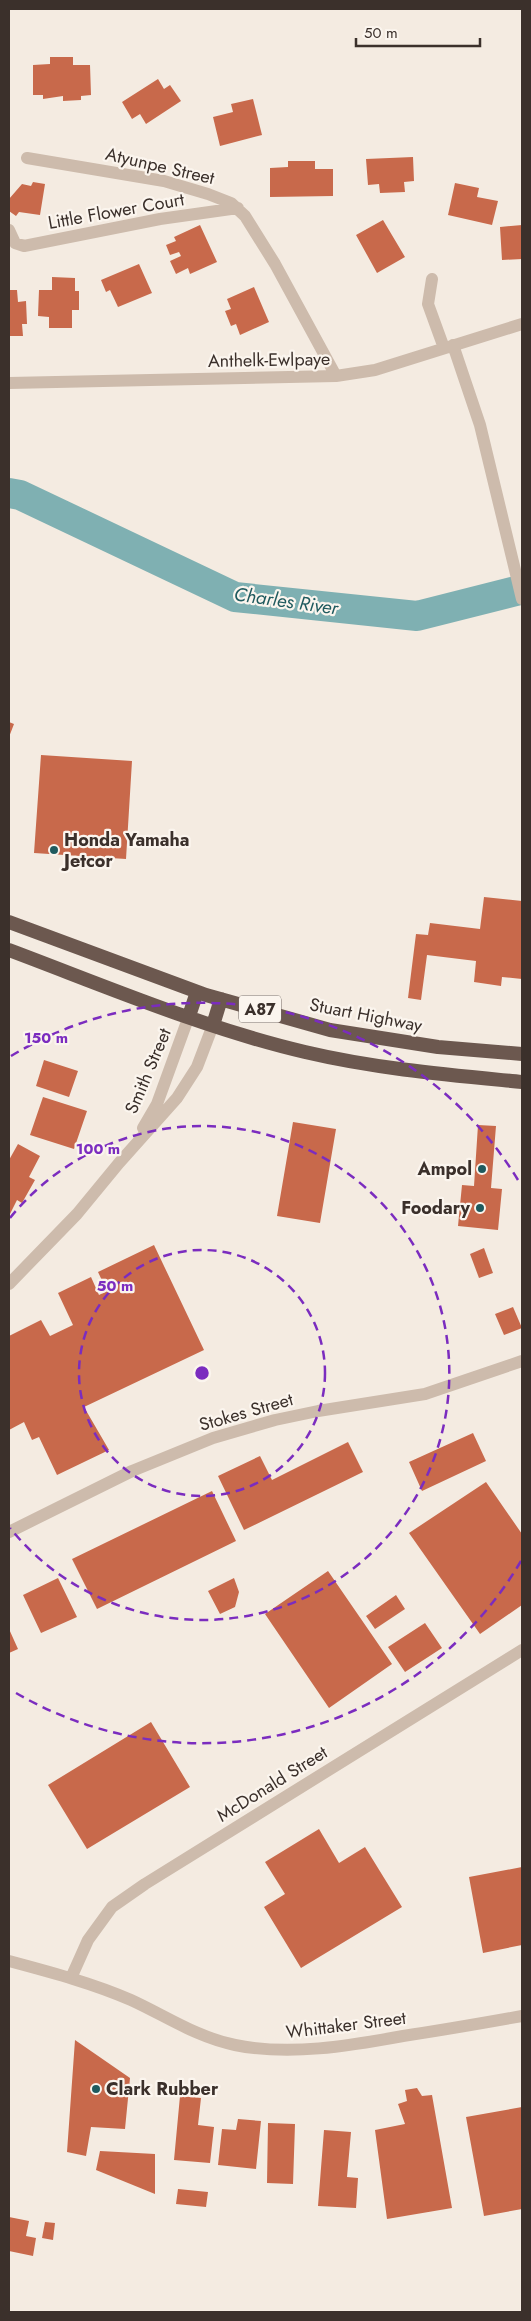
<svg xmlns="http://www.w3.org/2000/svg" width="531" height="2321" font-family="Jost,sans-serif">
<rect width="100%" height="100%" fill="#f4ebe1"/>
<g fill="none" stroke-linecap="round" stroke-linejoin="round">
<path stroke="#7fb0b2" stroke-width="30" d="M 9,493 L 20,495 L 235,597 L 417,616 L 520,590 L 522,588"/>
</g>
<path fill="#c8694b" d="M 50,57 L 73,57 L 73,65 L 90,65 L 91,95 L 81,96 L 81,100 L 63,101 L 63,96 L 43,99 L 43,95 L 33,95 L 33,65 L 50,64 Z
M 158,79 L 164,89 L 170,85 L 181,101 L 146,124 L 140,114 L 132,119 L 122,102 Z
M 253,99 L 262,135 L 220,146 L 213,117 L 233,112 L 231,104 Z
M 413,157 L 414,181 L 404,182 L 405,192 L 380,193 L 379,184 L 368,185 L 366,159 Z
M 288,161 L 315,161 L 315,169 L 333,169 L 333,196 L 270,197 L 270,168 L 288,167 Z
M 33,182 L 45,184 L 40,215 L 19,212 L 16,216 L 9,211 L 9,199 L 22,184 L 31,186 Z
M 455,183 L 479,188 L 477,197 L 498,201 L 492,225 L 448,215 Z
M 383,220 L 405,257 L 377,273 L 356,235 Z
M 200,225 L 217,262 L 190,274 L 188,268 L 176,274 L 170,261 L 181,256 L 179,252 L 170,255 L 166,245 L 176,241 L 174,237 Z
M 522,225 L 522,259 L 502,260 L 500,227 Z
M 139,264 L 152,293 L 118,307 L 110,290 L 106,292 L 101,280 Z
M 52,277 L 75,278 L 75,291 L 79,291 L 79,310 L 72,310 L 72,328 L 49,328 L 49,317 L 38,316 L 39,290 L 52,290 Z
M 254,287 L 269,322 L 240,335 L 236,324 L 231,326 L 225,311 L 231,309 L 227,299 Z
M 9,290 L 17,290 L 18,302 L 26,301 L 27,324 L 22,324 L 23,336 L 9,336 Z
M 9,722 L 14,724 L 9,737 Z
M 41,755 L 132,761 L 126,859 L 34,853 Z
M 484,897 L 522,901 L 522,979 L 502,977 L 501,986 L 474,982 L 476,961 L 427,955 L 421,1000 L 408,998 L 416,934 L 428,935 L 430,923 L 480,929 Z
M 44,1060 L 78,1071 L 69,1097 L 36,1086 Z
M 43,1097 L 87,1111 L 74,1149 L 30,1135 Z
M 293,1122 L 336,1129 L 320,1223 L 277,1216 Z
M 478,1125 L 496,1126 L 491,1188 L 502,1189 L 498,1230 L 458,1226 L 462,1185 L 474,1186 Z
M 18,1144 L 40,1156 L 29,1177 L 35,1180 L 22,1203 L 17,1200 L 9,1216 L 9,1160 Z
M 154,1245 L 204,1350 L 84,1407 L 109,1450 L 57,1475 L 39,1437 L 32,1440 L 24,1422 L 9,1430 L 9,1336 L 41,1320 L 50,1336 L 73,1325 L 58,1293 L 91,1277 L 99,1295 L 107,1291 L 98,1272 Z
M 484,1248 L 493,1273 L 479,1278 L 470,1254 Z
M 513,1307 L 522,1328 L 504,1335 L 495,1314 Z
M 473,1433 L 486,1461 L 422,1491 L 409,1462 Z
M 348,1442 L 363,1472 L 244,1530 L 218,1476 L 260,1456 L 272,1480 Z
M 486,1482 L 522,1534 L 522,1605 L 480,1634 L 409,1533 Z
M 212,1491 L 236,1541 L 97,1609 L 72,1559 Z
M 328,1571 L 392,1664 L 329,1708 L 265,1614 Z
M 58,1578 L 77,1617 L 41,1633 L 23,1595 Z
M 234,1578 L 239,1592 L 235,1607 L 220,1614 L 208,1591 Z
M 396,1595 L 405,1609 L 375,1629 L 366,1616 Z
M 425,1623 L 442,1648 L 405,1672 L 388,1647 Z
M 9,1629 L 18,1649 L 9,1653 Z
M 151,1722 L 190,1787 L 87,1849 L 48,1785 Z
M 319,1829 L 339,1863 L 365,1847 L 402,1907 L 301,1968 L 264,1907 L 285,1894 L 265,1862 Z
M 522,1867 L 522,1945 L 483,1953 L 469,1877 Z
M 75,2040 L 130,2078 L 125,2129 L 91,2127 L 86,2156 L 67,2152 Z
M 417,2088 L 422,2096 L 432,2095 L 452,2208 L 387,2219 L 375,2130 L 405,2124 L 398,2104 L 407,2101 L 405,2090 Z
M 180,2096 L 201,2098 L 198,2125 L 214,2127 L 210,2163 L 174,2160 Z
M 522,2107 L 522,2209 L 484,2216 L 466,2117 Z
M 238,2119 L 261,2121 L 256,2169 L 218,2165 L 222,2129 L 236,2130 Z
M 268,2123 L 295,2124 L 293,2184 L 267,2183 Z
M 324,2130 L 351,2132 L 347,2177 L 358,2178 L 356,2208 L 318,2206 Z
M 100,2151 L 155,2154 L 155,2194 L 96,2170 Z
M 178,2189 L 208,2192 L 206,2207 L 176,2204 Z
M 9,2217 L 29,2221 L 26,2236 L 36,2238 L 33,2256 L 9,2251 Z
M 45,2222 L 55,2223 L 53,2240 L 42,2238 Z"/>
<g fill="none" stroke-linecap="round" stroke-linejoin="round">
<path stroke="#cdbbac" stroke-width="12" d="M 27,158 L 164,181 L 208,194 L 231,203 L 245,216 L 275,264 L 336,376
M 9,230 L 15,243 L 24,246 L 160,219 L 238,208
M 432,279 L 428,304 L 444,348
M 453,345 L 480,425 L 522,599
M 9,383 L 336,376 L 375,370 L 522,324
M 143,1128 L 157,1104 L 189,1016
M 9,1284 L 77,1214 L 119,1163 L 177,1098 L 197,1067 L 213,1025
M 9,1532 L 132,1471 L 213,1438 L 275,1420 L 318,1411 L 425,1394 L 522,1361
M 9,1961 C 50,1972 92,1983 131,2000 C 166,2016 196,2037 235,2045 C 290,2056 348,2046 403,2036 C 443,2030 483,2023 522,2016
M 71,1978 L 88,1940 L 112,1907 L 145,1884 L 522,1650"/>
<path stroke="#6c584f" stroke-width="14" d="M 9,922 L 206,995 L 330,1030 L 438,1047 L 522,1054
M 9,950 C 105,986 206,1029 305,1052 C 377,1069 450,1075 522,1082
M 189,1016 L 197,992
M 213,1025 L 221,999"/>
</g>
<g fill="none" stroke="#7b2cbf" stroke-width="2.5" stroke-dasharray="9 6">
<circle cx="202" cy="1373" r="123"/>
<path d="M10 1218A247 247 0 1 1 10 1528"/>
<path d="M521 1561A370 370 0 0 1 11 1690M11 1056A370 370 0 0 1 521 1185"/>
</g>
<g fill="#1f5a5e" stroke="#fbf5ee" stroke-width="2">
<circle cx="54" cy="850" r="5"/>
<circle cx="482" cy="1169" r="5"/>
<circle cx="480" cy="1208" r="5"/>
<circle cx="96" cy="2089" r="5"/>
</g>
<g text-anchor="middle" dominant-baseline="central" stroke-width="4.5" stroke-linejoin="round" paint-order="stroke">
<rect fill="#fbf5ee" stroke="#756b66" stroke-width="1" x="239" y="995.5" width="42" height="27" rx="4"/>
<g font-size="16" font-weight="bold" fill="#3b302b">
<text x="260" y="1009">A87</text>
</g>
<g font-size="18" fill="#3b302b" stroke="#fbf5ee">
<text transform="translate(160 166) rotate(13)">Atyunpe Street</text>
<text transform="translate(116 211) rotate(-10)">Little Flower Court</text>
<text transform="translate(269 360) rotate(-1)">Anthelk-Ewlpaye</text>
<text transform="translate(366 1015) rotate(11)">Stuart Highway</text>
<text transform="translate(148 1071) rotate(-67)">Smith Street</text>
<text transform="translate(246 1412) rotate(-16)">Stokes Street</text>
<text transform="translate(272 1784) rotate(-32)">McDonald Street</text>
<text transform="translate(346 2025) rotate(-7)">Whittaker Street</text>
</g>
<g font-size="18" font-weight="bold" fill="#3b302b" stroke="#fbf5ee" text-anchor="start">
<text x="64" y="840">Honda Yamaha<tspan x="64" dy="21">Jetcor</tspan></text>
<text x="472" y="1169" text-anchor="end">Ampol</text>
<text x="470" y="1208" text-anchor="end">Foodary</text>
<text x="106" y="2089">Clark Rubber</text>
</g>
<g font-size="19" font-style="italic" fill="#1f5a5e" stroke="#fbf5ee">
<text transform="translate(286 601) rotate(8)">Charles River</text>
</g>
</g>
<circle cx="202" cy="1373" r="8" fill="#7b2cbf" stroke="#fbf5ee" stroke-width="2.5"/>
<g font-size="15" text-anchor="middle" font-weight="bold" fill="#7b2cbf" stroke="#fbf5ee" stroke-width="4.5" stroke-linejoin="round" paint-order="stroke">
<text x="46" y="1043">150 m</text>
<text x="98" y="1154">100 m</text>
<text x="115" y="1291">50 m</text>
</g>
<rect width="531" height="2321" fill="none" stroke="#3b302b" stroke-width="20"/>
<path d="M356 38v8h124v-8" fill="none" stroke="#3b302b" stroke-width="2.5"/>
<text x="364" y="38" font-size="15" fill="#3b302b" stroke="#fbf5ee" stroke-width="4" paint-order="stroke">50 m</text>
</svg>
